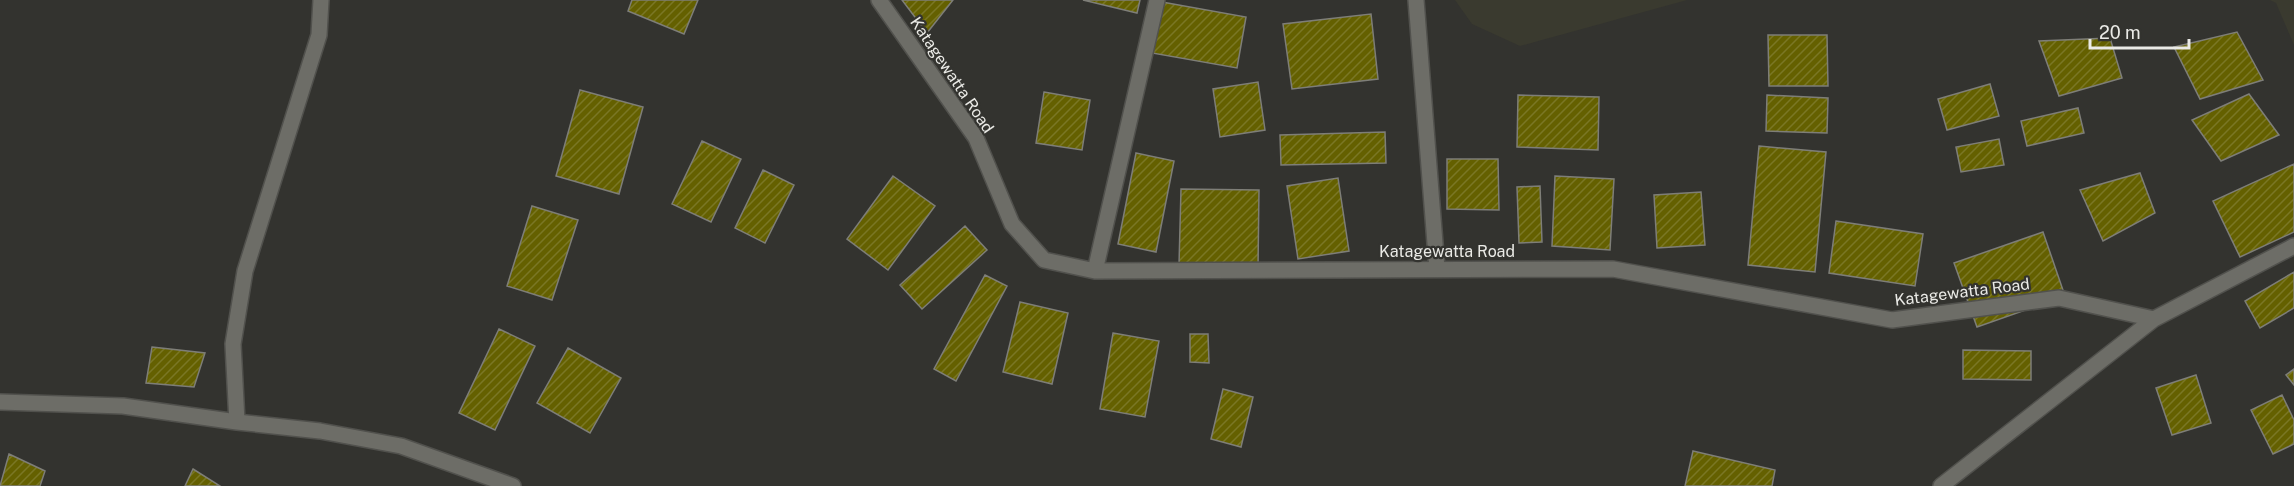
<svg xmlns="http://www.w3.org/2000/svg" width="2294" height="486" font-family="'Public Sans',sans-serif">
<defs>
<pattern id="building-hatch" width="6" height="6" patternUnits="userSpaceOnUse" patternTransform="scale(1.5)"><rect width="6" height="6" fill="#646000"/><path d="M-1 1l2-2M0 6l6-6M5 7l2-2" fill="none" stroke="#7a7725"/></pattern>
</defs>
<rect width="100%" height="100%" fill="#33332f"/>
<path fill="#3a3a2f" d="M 1455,0 L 1687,0 L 1520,46 L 1472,24 Z
M 2270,0 L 2294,0 L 2294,45 L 2276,3 Z"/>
<path fill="url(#building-hatch)" stroke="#7e7e78" stroke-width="1.5" d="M 632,0 L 698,0 L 684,34 L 628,11 Z
M 902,0 L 953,0 L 927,33 Z
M 1083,0 L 1140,0 L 1137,13 Z
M 1162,2 L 1246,17 L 1237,68 L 1152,53 Z
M 1371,14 L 1378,79 L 1292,89 L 1283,24 Z
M 2237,32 L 2263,80 L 2200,99 L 2174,47 Z
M 1768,35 L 1827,35 L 1828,86 L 1769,86 Z
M 2110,38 L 2122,78 L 2059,96 L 2039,41 Z
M 1258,82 L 1265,130 L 1220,137 L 1213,89 Z
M 1990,84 L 1999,116 L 1947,130 L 1938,99 Z
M 580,90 L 643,107 L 619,194 L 556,176 Z
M 1044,92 L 1090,100 L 1082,150 L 1036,143 Z
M 2249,94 L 2279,135 L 2221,161 L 2192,120 Z
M 1518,95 L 1599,97 L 1598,150 L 1517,147 Z
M 1767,95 L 1828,98 L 1827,133 L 1766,131 Z
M 2078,108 L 2084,133 L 2027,146 L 2021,121 Z
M 1385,132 L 1386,163 L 1281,165 L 1280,135 Z
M 1999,139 L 2004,165 L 1961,172 L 1956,147 Z
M 702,141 L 741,159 L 711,222 L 672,204 Z
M 1759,146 L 1826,152 L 1815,272 L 1748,265 Z
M 1136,153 L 1174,161 L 1156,252 L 1118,244 Z
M 1447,159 L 1498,159 L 1499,210 L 1447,209 Z
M 2294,164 L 2294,232 L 2240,257 L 2213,201 Z
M 763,170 L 794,185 L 765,243 L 735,228 Z
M 2140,173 L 2155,213 L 2103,241 L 2080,190 Z
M 893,176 L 935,206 L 888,270 L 847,239 Z
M 1555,176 L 1614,179 L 1610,250 L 1552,246 Z
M 1338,178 L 1349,251 L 1298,259 L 1287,186 Z
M 1540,186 L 1542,242 L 1519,243 L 1517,187 Z
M 1181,189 L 1259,190 L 1258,268 L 1179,265 Z
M 1701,192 L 1705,245 L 1657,248 L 1654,195 Z
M 532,206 L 578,220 L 552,300 L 507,286 Z
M 1836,221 L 1923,234 L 1915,286 L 1829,273 Z
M 965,226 L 987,250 L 922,309 L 900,285 Z
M 2043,232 L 2065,296 L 1977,327 L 1954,263 Z
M 2294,272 L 2294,308 L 2260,328 L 2245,301 Z
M 985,275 L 1007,286 L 956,381 L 934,369 Z
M 1020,302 L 1068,313 L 1052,384 L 1003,372 Z
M 499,329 L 535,346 L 495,430 L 459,413 Z
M 1113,333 L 1159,341 L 1145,417 L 1100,409 Z
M 1190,334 L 1208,334 L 1209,363 L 1190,362 Z
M 152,347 L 205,353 L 194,387 L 146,383 Z
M 568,348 L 621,378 L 590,433 L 537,403 Z
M 1963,350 L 2031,351 L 2031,380 L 1963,379 Z
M 2294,369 L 2294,385 L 2286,375 Z
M 2196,375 L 2211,423 L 2172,435 L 2156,388 Z
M 1223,389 L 1253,397 L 1241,447 L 1211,439 Z
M 2282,395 L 2294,420 L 2294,444 L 2273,454 L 2251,410 Z
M 1693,451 L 1775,470 L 1772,486 L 1685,486 Z
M 9,454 L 45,471 L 40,486 L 0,486 Z
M 193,469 L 220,486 L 185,486 Z"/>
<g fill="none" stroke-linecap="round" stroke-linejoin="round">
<g stroke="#51514d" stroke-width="18">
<path id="minor" d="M 879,0 L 976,138 L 1012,224 L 1044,260 L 1095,271 L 1613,269 L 1892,320 L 2059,298 L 2154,319
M 1416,0 L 1437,269
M 1095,271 L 1157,0
M 0,402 L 123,406 L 237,422 L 320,431 L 401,446 L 513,486
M 237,422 L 233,344 L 245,271 L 319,35 L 321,0
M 1941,486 L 2154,319 L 2294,246"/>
</g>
<use href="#minor" stroke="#6d6d67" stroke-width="15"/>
</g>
<g text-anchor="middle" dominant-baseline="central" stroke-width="4.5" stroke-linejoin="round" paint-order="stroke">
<g font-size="16" fill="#eaeae6" stroke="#33332f">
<text transform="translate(952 75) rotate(56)">Katagewatta Road</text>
<text x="1447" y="251">Katagewatta Road</text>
<text transform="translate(1962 292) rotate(-7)">Katagewatta Road</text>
</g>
</g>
<path d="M2090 39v9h99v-9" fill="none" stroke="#eaeae6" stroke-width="3"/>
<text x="2099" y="39" font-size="18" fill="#eaeae6" stroke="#33332f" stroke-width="4.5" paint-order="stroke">20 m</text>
</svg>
